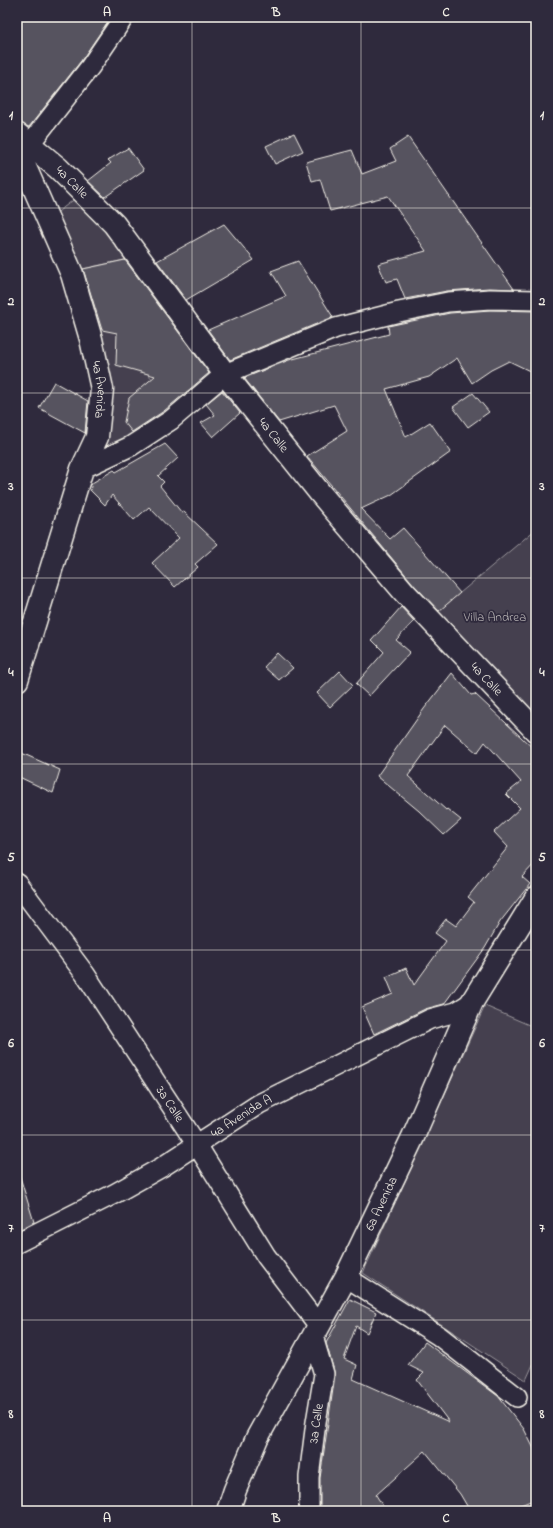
<svg xmlns="http://www.w3.org/2000/svg" width="553" height="1528" font-family="'Indie Flower',sans-serif">
<rect width="100%" height="100%" fill="#2f2a3d"/>
<filter id="ink" filterUnits="userSpaceOnUse"><feTurbulence type="fractalNoise" baseFrequency=".025" numOctaves="2"/><feDisplacementMap in="SourceGraphic" scale="8" xChannelSelector="R" yChannelSelector="G"/><feConvolveMatrix kernelMatrix="1 2 1 2 8 2 1 2 1" color-interpolation-filters="sRGB"/></filter>
<g filter="url(#ink)">
<path fill="#454050" stroke="#9c989c" d="M 76,198 L 122,247 L 129,259 L 78,270 L 55,214 Z
M 96,315 L 141,317 L 131,357 L 179,406 L 137,438 L 107,447 L 104,440 L 99,330 Z
M 536,529 L 536,722 L 435,614 Z
M 485,1006 L 536,1028 L 536,1358 L 526,1380 L 363,1273 Z"/>
<path fill="#56525f" stroke="#f4f1e8" d="M 17,17 L 111,17 L 81,61 L 29,127 L 17,122 Z
M 294,133 L 303,151 L 275,164 L 266,146 Z
M 408,137 L 514,289 L 489,288 L 447,291 L 405,299 L 397,279 L 386,282 L 378,264 L 426,251 L 388,196 L 330,211 L 320,179 L 312,181 L 306,162 L 352,150 L 362,174 L 396,161 L 390,149 Z
M 128,148 L 144,170 L 105,197 L 88,181 L 111,163 L 108,160 Z
M 224,224 L 254,260 L 186,300 L 157,261 Z
M 125,260 L 209,373 L 164,411 L 132,432 L 124,422 L 129,398 L 155,376 L 116,365 L 117,333 L 102,330 L 83,269 Z
M 298,261 L 333,317 L 230,360 L 208,330 L 286,296 L 271,271 Z
M 490,310 L 536,311 L 536,374 L 509,361 L 491,370 L 472,383 L 457,358 L 429,377 L 386,389 L 406,437 L 430,422 L 451,452 L 391,495 L 361,509 L 390,539 L 403,528 L 460,593 L 439,611 L 414,585 L 307,456 L 347,431 L 334,405 L 279,422 L 244,378 L 289,360 L 389,334 L 388,326 L 450,313 Z
M 54,382 L 88,401 L 85,433 L 39,408 Z
M 222,391 L 240,413 L 213,437 L 201,423 L 215,415 L 206,404 Z
M 473,393 L 489,412 L 468,427 L 453,407 Z
M 165,444 L 178,458 L 158,476 L 164,482 L 160,486 L 182,513 L 184,512 L 218,544 L 195,564 L 198,567 L 175,587 L 152,563 L 179,538 L 149,507 L 134,520 L 112,495 L 105,505 L 90,490 L 92,483 L 114,470 L 116,472 Z
M 401,607 L 414,621 L 396,640 L 410,652 L 369,696 L 356,684 L 384,652 L 372,640 Z
M 277,653 L 293,668 L 279,680 L 264,667 Z
M 340,671 L 353,685 L 330,707 L 317,693 Z
M 452,673 L 471,695 L 475,694 L 536,751 L 536,862 L 522,877 L 530,884 L 500,922 L 485,948 L 444,1004 L 425,1009 L 374,1034 L 362,1007 L 393,994 L 386,977 L 406,968 L 414,985 L 446,941 L 435,933 L 446,919 L 456,926 L 474,902 L 468,897 L 508,847 L 494,832 L 520,808 L 506,794 L 521,782 L 485,742 L 477,753 L 445,725 L 408,776 L 446,810 L 447,809 L 461,820 L 444,835 L 419,811 L 377,776 L 424,709 Z
M 17,751 L 60,770 L 53,793 L 17,776 Z
M 20,1177 L 34,1222 L 17,1231 L 17,1178 Z
M 350,1299 L 376,1312 L 367,1333 L 356,1326 L 344,1359 L 357,1365 L 353,1379 L 449,1422 L 417,1380 L 424,1373 L 408,1365 L 425,1342 L 498,1396 L 524,1429 L 536,1453 L 536,1499 L 505,1511 L 470,1511 L 460,1494 L 425,1451 L 376,1495 L 386,1511 L 320,1511 L 320,1478 L 335,1375 L 326,1343 Z"/>
<g fill="none" stroke-linecap="round" stroke-linejoin="round">
<g stroke="#f4f1e8" stroke-width="22">
<g id="minor">
<path d="M 29,143 L 36,136 L 90,67 L 124,17"/>
<path d="M 82,469 L 131,446 L 171,420 L 225,374 L 336,328 L 399,312 L 448,302 L 490,299 L 536,300"/>
<path id="s1" d="M 17,883 L 85,974 L 197,1145 L 266,1256 L 319,1326"/>
<path id="s2" d="M 17,1243 L 114,1194 L 162,1167 L 259,1104 L 430,1019 L 456,1012 L 472,1002"/>
<path d="M 346,1277 L 439,1336 L 517,1397"/>
<path id="s3" d="M 309,1511 L 309,1477 L 316,1422 L 324,1374 L 313,1337"/>
</g>
</g>
<g stroke="#f4f1e8" stroke-width="25">
<g id="primary">
<path id="s4" d="M 17,134 L 58,168 L 114,224 L 225,374 L 320,493 L 405,593 L 536,731"/>
<path id="s5" d="M 17,149 L 72,274 L 91,339 L 102,389 L 97,437 L 82,469 L 17,680"/>
<path id="s6" d="M 228,1511 L 235,1490 L 257,1438 L 346,1277 L 413,1137 L 472,1002 L 536,898"/>
</g>
</g>
<use href="#minor" stroke="#2f2a3d" stroke-width="19"/>
<use href="#primary" stroke="#2f2a3d" stroke-width="22"/>
</g>
</g>
<path fill="none" stroke="#f4f1e8" stroke-width="1" stroke-opacity="0.55" d="M 192,17 L 192,1511M 361,17 L 361,1511M 17,208 L 536,208M 17,393 L 536,393M 17,578 L 536,578M 17,764 L 536,764M 17,950 L 536,950M 17,1135 L 536,1135M 17,1320 L 536,1320"/>
<g text-anchor="middle" dominant-baseline="central" stroke-width="3.5" stroke-linejoin="round" paint-order="stroke">
<g font-size="13" fill="#f4f1e8" stroke="#2f2a3d">
<text stroke="none"><textPath href="#s4" startOffset="73">4a Calle</textPath></text>
<text stroke="none"><textPath href="#s5" startOffset="256">4a Avenida</textPath></text>
<text stroke="none"><textPath href="#s4" startOffset="397">4a Calle</textPath></text>
<text stroke="none"><textPath href="#s4" startOffset="721">4a Calle</textPath></text>
<text stroke="none"><textPath href="#s1" startOffset="269">3a Calle</textPath></text>
<text stroke="none"><textPath href="#s2" startOffset="258">4a Avenida A</textPath></text>
<text stroke="none"><textPath href="#s6" startOffset="344">6a Avenida</textPath></text>
<text stroke="none"><textPath href="#s3" startOffset="88">3a Calle</textPath></text>
</g>
<g font-size="13" fill="#b7b3b3" stroke="#2f2a3d">
<text x="495" y="617">Villa Andrea</text>
</g>
</g>
<rect width="553" height="1528" fill="none" stroke="#2f2a3d" stroke-width="44"/>
<rect x="22" y="22" width="509" height="1484" fill="none" stroke="#f4f1e8" stroke-width="1.5"/>
<g font-size="13" text-anchor="middle" font-weight="bold" fill="#f4f1e8">
<text x="107" y="16">A</text>
<text x="276" y="16">B</text>
<text x="446" y="16">C</text>
<text x="11" y="119">1</text>
<text x="542" y="119">1</text>
<text x="11" y="305">2</text>
<text x="542" y="305">2</text>
<text x="11" y="490">3</text>
<text x="542" y="490">3</text>
<text x="11" y="676">4</text>
<text x="542" y="676">4</text>
<text x="11" y="861">5</text>
<text x="542" y="861">5</text>
<text x="11" y="1047">6</text>
<text x="542" y="1047">6</text>
<text x="11" y="1232">7</text>
<text x="542" y="1232">7</text>
<text x="11" y="1418">8</text>
<text x="542" y="1418">8</text>
<text x="107" y="1522">A</text>
<text x="276" y="1522">B</text>
<text x="446" y="1522">C</text>
</g>
</svg>
